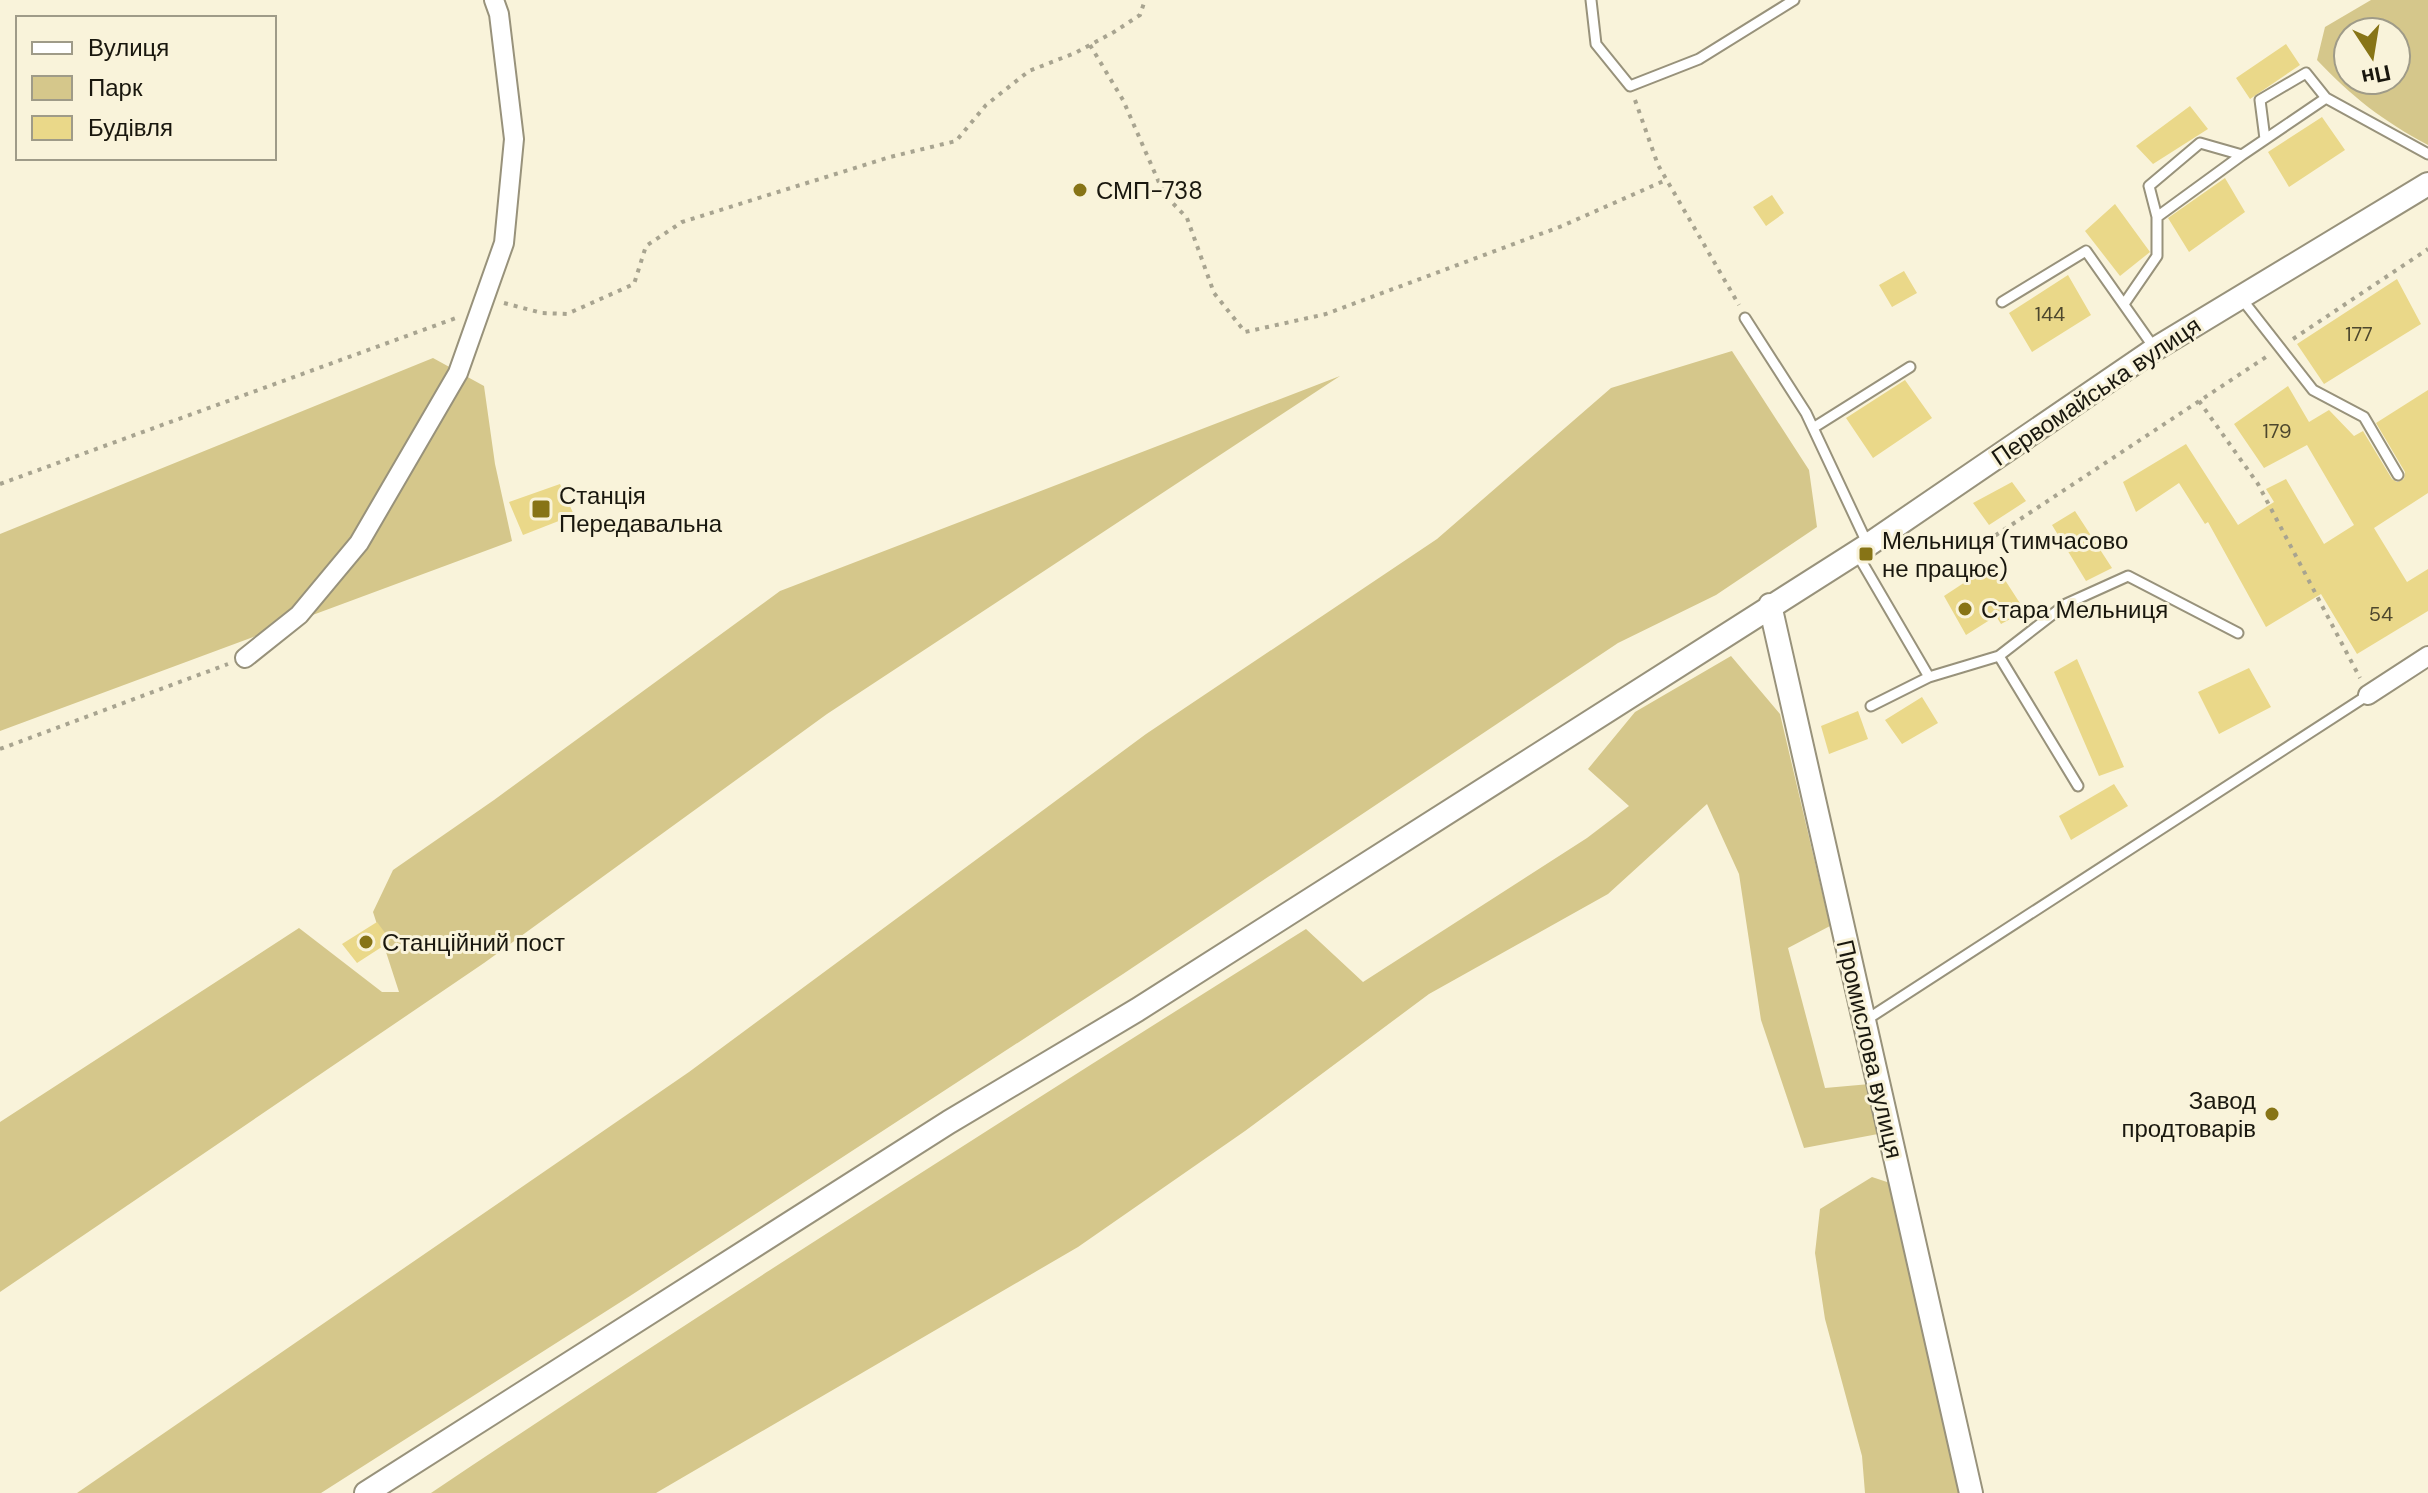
<svg xmlns="http://www.w3.org/2000/svg" width="2428" height="1493" font-family="'DM Sans',sans-serif">
<rect width="100%" height="100%" fill="#f9f3da"/>
<path fill="#d5c78b" fill-rule="evenodd" d="M 2371,0 L 2428,0 L 2428,145 C 2383,121 2352,97 2317,60 L 2325,27 ZM 2396,32 L 2396,80 L 2348,80 L 2348,32 Z
M 1732,351 L 1809,470 L 1817,527 L 1716,595 L 1618,643 L 1123,974 L 630,1296 L 321,1493 L 77,1493 L 689,1072 L 1146,734 L 1437,539 L 1611,388 Z
M 433,358 L 484,386 L 495,464 L 512,541 L 0,731 L 0,534 Z
M 1340,376 L 827,714 L 484,963 L 0,1292 L 0,1122 L 299,928 L 382,992 L 399,992 L 373,912 L 393,870 L 494,800 L 780,591 Z
M 1731,656 L 1780,714 L 1830,926 L 1788,948 L 1825,1088 L 1870,1084 L 1878,1134 L 1804,1148 L 1761,1020 L 1739,874 L 1707,804 L 1608,894 L 1429,994 L 1245,1131 L 1078,1247 L 656,1493 L 431,1493 C 719,1300 1012,1114 1306,929 L 1363,982 L 1587,838 L 1629,806 L 1588,769 L 1635,712 Z
M 1872,1177 L 1893,1184 L 1963,1493 L 1865,1493 L 1862,1456 L 1825,1319 L 1815,1253 L 1820,1209 Z"/>
<path fill="#ead889" d="M 2286,44 L 2300,65 L 2250,99 L 2236,78 Z
M 2190,106 L 2208,129 L 2153,164 L 2136,146 Z
M 2322,117 L 2345,150 L 2289,187 L 2268,152 Z
M 2225,178 L 2245,212 L 2189,252 L 2168,218 Z
M 1772,195 L 1784,213 L 1766,226 L 1753,207 Z
M 2115,204 L 2150,252 L 2120,276 L 2085,231 Z
M 1904,271 L 1917,293 L 1892,307 L 1879,285 Z
M 2068,275 L 2091,315 L 2032,352 L 2009,313 Z
M 2397,279 L 2421,324 L 2324,384 L 2297,344 Z
M 1905,380 L 1932,418 L 1873,458 L 1846,418 Z
M 2288,386 L 2309,422 L 2329,410 L 2354,436 L 2363,431 L 2392,479 L 2397,482 L 2404,479 L 2405,472 L 2376,423 L 2428,390 L 2428,493 L 2374,528 L 2407,582 L 2428,569 L 2428,611 L 2357,654 L 2321,594 L 2266,627 L 2208,522 L 2205,524 L 2179,483 L 2136,512 L 2123,482 L 2186,444 L 2238,525 L 2274,502 L 2266,489 L 2286,479 L 2324,544 L 2354,525 L 2307,445 L 2264,468 L 2234,424 Z
M 2012,482 L 2026,501 L 1989,525 L 1973,503 Z
M 560,484 L 574,515 L 523,535 L 509,502 Z
M 2075,511 L 2112,568 L 2086,581 L 2052,525 Z
M 1994,563 L 2025,611 L 2001,624 L 1996,616 L 1966,635 L 1944,596 Z
M 2077,659 L 2124,767 L 2099,776 L 2054,672 Z
M 2249,668 L 2271,707 L 2219,734 L 2198,692 Z
M 1922,697 L 1938,723 L 1902,744 L 1885,720 Z
M 1858,711 L 1868,739 L 1829,754 L 1821,726 Z
M 2114,784 L 2128,806 L 2071,840 L 2059,816 Z
M 377,922 L 391,941 L 357,963 L 342,944 Z"/>
<g fill="none" stroke-linecap="round" stroke-linejoin="round">
<g stroke="#98927b" stroke-width="13">
<path id="service" d="M 1591,0 L 1596,44 L 1630,86 L 1699,59 L 1794,0
M 2265,139 L 2260,100 L 2306,73 L 2326,98
M 2157,217 L 2242,155
M 2241,298 L 2313,390 L 2364,417 L 2398,475
M 2002,302 L 2086,251 L 2155,349
M 2124,304 L 2157,256 L 2157,217 L 2149,186 L 2200,143 L 2242,155 L 2326,98 L 2428,154
M 1745,318 L 1806,413 L 1868,545
M 1813,428 L 1910,367
M 1856,552 L 1929,677 L 1999,656 L 2066,604 L 2128,576 L 2238,633
M 1999,656 L 2078,786
M 1871,706 L 1929,677
M 1866,1020 L 2368,695"/>
</g>
<g stroke="#98927b" stroke-width="22">
<path id="minor" d="M 245,658 L 299,615 L 359,543 L 458,373 L 504,243 L 514,139 L 499,14 L 494,0
M 2368,695 L 2428,656"/>
</g>
<g stroke="#98927b" stroke-width="26">
<path id="tertiary" d="M 1770,605 L 1971,1493
M 366,1493 L 949,1122 L 1137,1010 L 1868,545 L 2155,349 L 2428,184"/>
</g>
<path stroke="#a8a490" stroke-width="4" stroke-dasharray="4 6" stroke-linecap="butt" d="M 1090,45 L 1123,100 L 1164,194 L 1187,218 L 1214,293 L 1245,332 L 1326,314 L 1562,226 L 1666,180
M 1635,100 L 1658,165 L 1739,305
M 504,303 L 542,313 L 567,314 L 634,284 L 646,246 L 682,222 L 890,157 L 956,141 L 986,105 L 1029,71 L 1075,53 L 1114,32 L 1140,15 L 1145,0
M 2293,339 L 2428,249
M 2199,401 L 2258,484 L 2360,678
M 0,484 L 456,318
M 1987,541 L 2269,355
M 0,749 L 228,664"/>
<use href="#service" stroke="#fff" stroke-width="9"/>
<use href="#minor" stroke="#fff" stroke-width="18"/>
<use href="#tertiary" stroke="#fff" stroke-width="22"/>
</g>
<g fill="#877416" stroke="#f9f3da" stroke-width="3">
<circle cx="1080" cy="190" r="8"/>
<rect x="531" y="499" width="20" height="20" rx="4"/>
<rect x="1858" y="546" width="16" height="16" rx="4"/>
<circle cx="1965" cy="609" r="8"/>
<circle cx="366" cy="942" r="8"/>
<circle cx="2272" cy="1114" r="8"/>
</g>
<g text-anchor="middle" dominant-baseline="central" stroke-width="6" stroke-linejoin="round" paint-order="stroke">
<g font-size="20" fill="#4d472d">
<text x="2050" y="314">144</text>
<text x="2359" y="334">177</text>
<text x="2277" y="431">179</text>
<text x="2381" y="614">54</text>
</g>
<g font-size="24" fill="#19170e" stroke="#f9f3da" text-anchor="start">
<text x="1096" y="190">СМП-738</text>
<text x="559" y="495">Станція<tspan x="559" dy="28">Передавальна</tspan></text>
<text x="1882" y="540">Мельниця (тимчасово<tspan x="1882" dy="28">не працює)</tspan></text>
<text x="1981" y="609">Стара Мельниця</text>
<text x="382" y="942">Станційний пост</text>
<text x="2256" y="1100" text-anchor="end">Завод<tspan x="2256" dy="28">продтоварів</tspan></text>
</g>
<g font-size="24" fill="#19170e" stroke="#f9f3da">
<text transform="translate(2096 391) rotate(-34)">Первомайська вулиця</text>
<text transform="translate(1870 1049) rotate(77)">Промислова вулиця</text>
</g>
</g>
<rect x="16" y="16" width="260" height="144" fill="#f9f3da" stroke="#9f9b88" stroke-width="2"/>
<rect x="32" y="42" width="40" height="12" fill="#ffffff" stroke="#9f9b88" stroke-width="2"/>
<text x="88" y="56" font-size="24" fill="#19170e">Вулиця</text>
<rect x="32" y="76" width="40" height="24" fill="#d5c78b" stroke="#9f9b88" stroke-width="2"/>
<text x="88" y="96" font-size="24" fill="#19170e">Парк</text>
<rect x="32" y="116" width="40" height="24" fill="#ead889" stroke="#9f9b88" stroke-width="2"/>
<text x="88" y="136" font-size="24" fill="#19170e">Будівля</text>
<g transform="translate(2372 56) rotate(168)"><circle r="38" fill="#f9f3da" stroke="#9f9b88" stroke-width="2"/>
<path d="M0-6L14 30L0 20L-14 30Z" fill="#877416"/>
<text y="-12" font-size="22" font-weight="bold" text-anchor="middle" fill="#19170e">Пн</text>
</g>
</svg>
